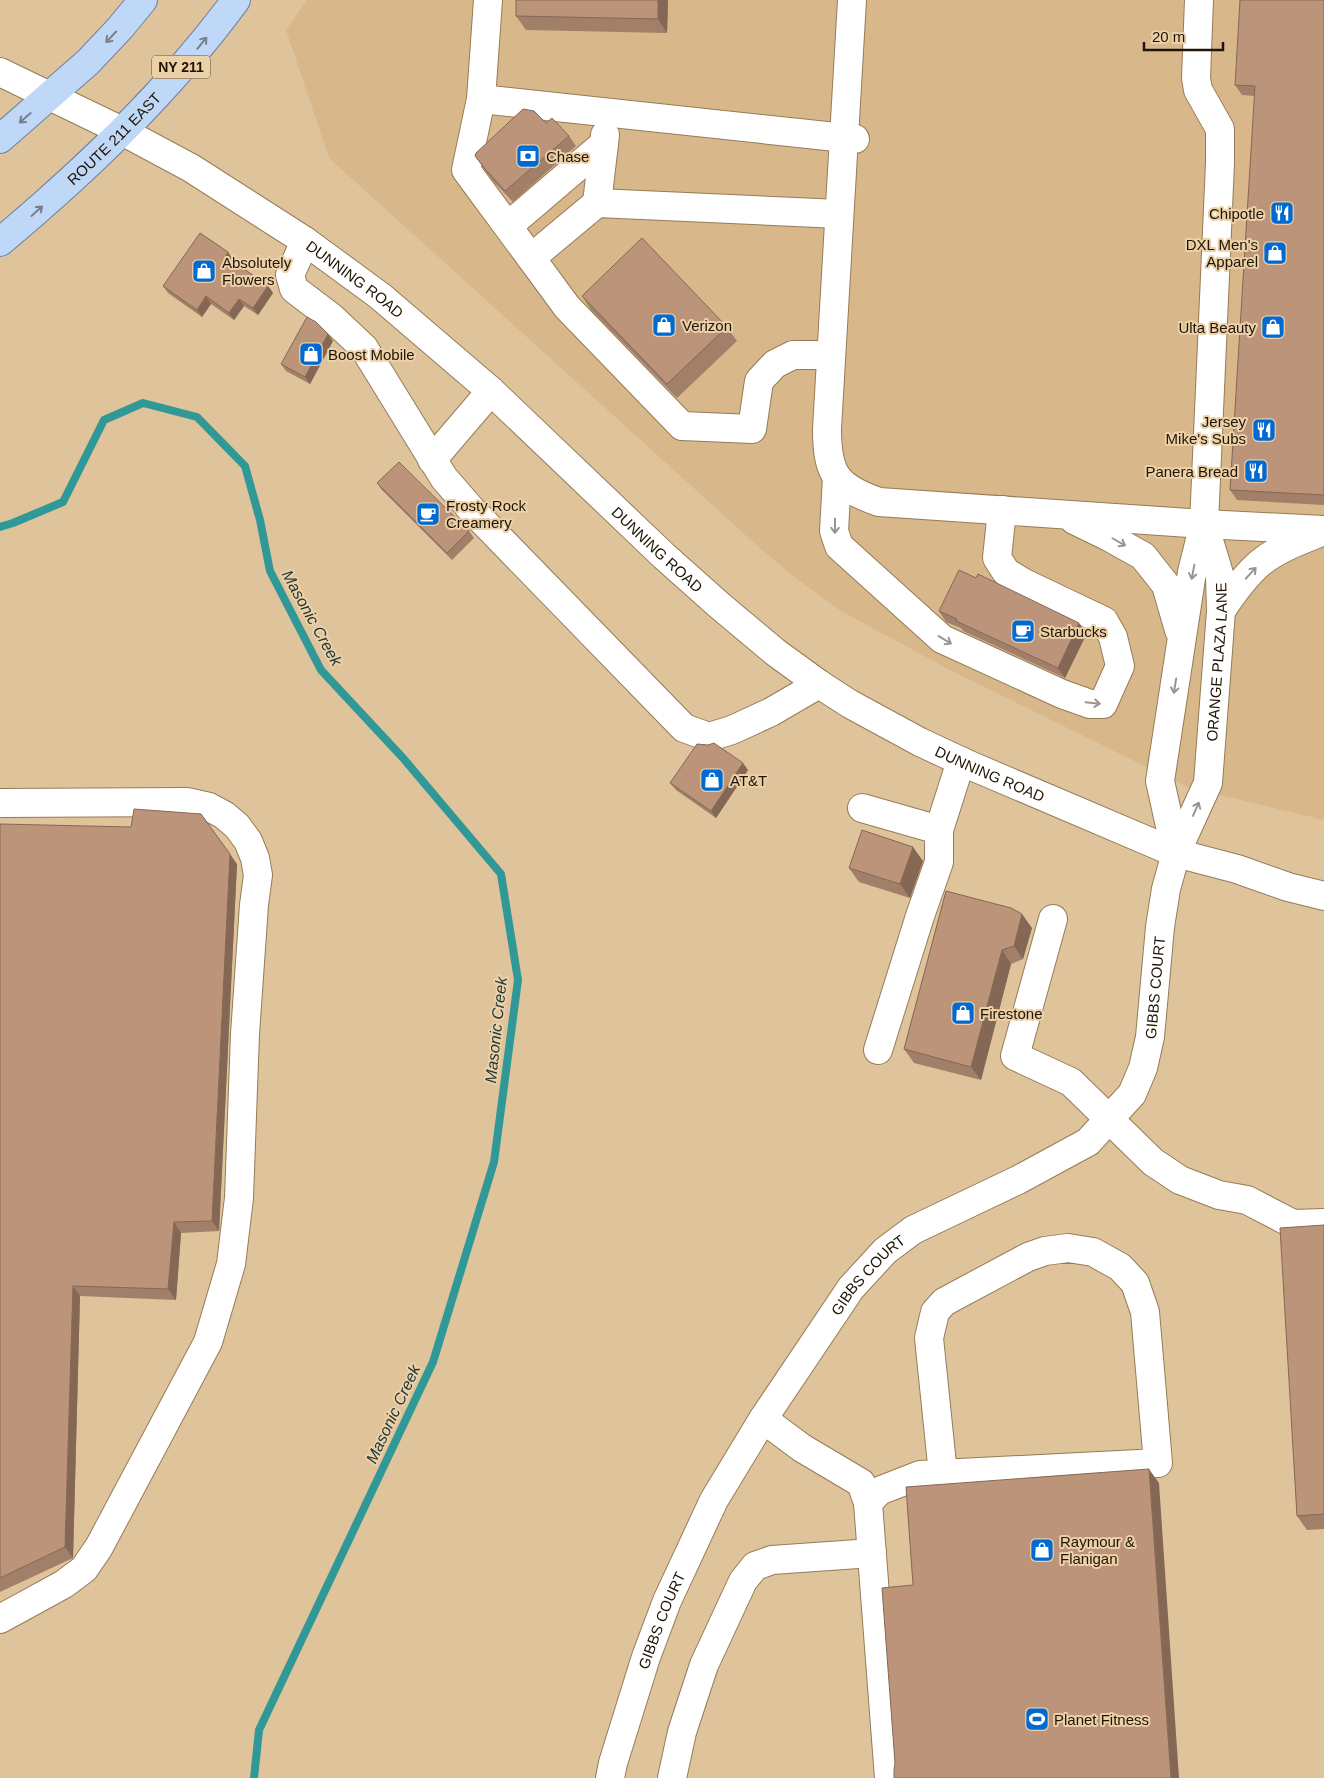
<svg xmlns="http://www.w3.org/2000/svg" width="1324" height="1778" font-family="Helvetica,sans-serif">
<rect width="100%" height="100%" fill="#dfc39b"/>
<path fill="#d8b88a" d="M 307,0 L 1324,0 L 1324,820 L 1187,787 L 948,669 L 841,611 L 797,579 L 761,549 L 329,158 L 286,30 Z"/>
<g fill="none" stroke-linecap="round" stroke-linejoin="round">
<path stroke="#319898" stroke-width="8" d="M 0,527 L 13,523 L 63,502 L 104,420 L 143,403 L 197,417 L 245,466 L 260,520 L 270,571 L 321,670 L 403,758 L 501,874 L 518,980 L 494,1162 L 433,1362 L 259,1730 L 254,1778"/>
<g stroke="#967b56" stroke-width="30">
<g id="minor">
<path d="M 488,0 L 481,99 L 855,139"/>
<path d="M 852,0 L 827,429 C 827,474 836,487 879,502 L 1204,524 L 1324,530"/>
<path id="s1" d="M 0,72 L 122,131 L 191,168 L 305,241 L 380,296 L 491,391 L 664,556 L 719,605 L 775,652 L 819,684 L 850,704 L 920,742 L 967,764 L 1176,853 L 1237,869 L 1288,887 L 1324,896"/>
<path d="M 481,99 L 466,170 L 531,258"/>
<path d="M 597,203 L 605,135"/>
<path d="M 508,226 L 604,144"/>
<path d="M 305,241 L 290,275 L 294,289 L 331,317 L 364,348 L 444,478 L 470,508 L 684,728 L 709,737 L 732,730 L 771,712 L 819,684"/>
<path d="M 830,355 L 793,355 L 775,364 L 759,381 L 752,429 L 682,426 L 567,307 L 531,258 L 597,203 L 839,214"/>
<path d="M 432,460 L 491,391"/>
<path d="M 837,477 L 834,531 L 839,546 L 942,639 L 1062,694 L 1090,704 L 1103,704 L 1120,666 L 1113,637 L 1104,621 L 1024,583 L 1006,572 L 997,558 L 1002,510"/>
<path d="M 1074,520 L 1109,537 L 1143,556 L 1166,585 L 1179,630"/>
<path d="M 1221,611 C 1232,594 1244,577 1260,563 C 1277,549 1299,541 1319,533"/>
<path d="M 0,803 L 187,802 L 209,807 L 224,815 L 237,826 L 248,841 L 255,858 L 258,875 L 254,905 L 245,1034 L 239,1198 L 231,1264 L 208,1342 L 99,1547 L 84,1569 L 64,1584 L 0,1619"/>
<path d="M 862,808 L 939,830 L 961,761"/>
<path d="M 1176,853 L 1160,781 L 1192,572 L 1204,524 L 1220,163 L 1220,129 L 1198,90 L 1196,78 L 1199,0"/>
<path d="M 1053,919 L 1015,1056 L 1071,1082 L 1153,1162 L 1180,1180 L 1219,1195 L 1247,1200 L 1293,1224 L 1324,1223"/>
<path d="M 878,1050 L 920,916 L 939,862 L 939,830"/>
<path d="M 763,1419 L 802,1448 L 861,1483 L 868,1503 L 889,1778"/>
<path d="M 868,1503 L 879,1491 L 920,1475 L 1158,1463 L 1145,1312 L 1135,1283 L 1120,1267 L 1093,1252 L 1068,1248 L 1045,1251 L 1028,1257 L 944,1302 L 935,1312 L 929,1338 L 943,1474"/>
<path id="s2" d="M 610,1778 L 613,1763 L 646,1657 L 667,1601 L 714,1500 L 763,1419 L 851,1288 L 885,1251 L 913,1230 L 1018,1180 L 1088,1142 L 1132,1094 L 1143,1068 L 1150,1037 L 1160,927 L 1166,889 L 1176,853 L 1208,783 L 1221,611 L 1220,577 L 1204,524"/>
<path d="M 672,1778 L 682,1732 L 704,1665 L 743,1581 L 755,1566 L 772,1560 L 872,1553"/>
</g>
</g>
<g stroke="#6c83a1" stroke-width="30">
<g id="major">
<path d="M 0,139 L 88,62 L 120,28 L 143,0"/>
<path id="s3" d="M 0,242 C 86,170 169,91 236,0"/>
</g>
</g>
<use href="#minor" stroke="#fff" stroke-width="28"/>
<use href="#major" stroke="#c0d8f8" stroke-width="28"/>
</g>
<path fill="#a27f68" d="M 516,0 L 668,0 L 667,33 L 526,30 L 516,16 Z
M 1324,0 L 1324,505 L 1237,500 L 1230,490 L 1255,96 L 1242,95 L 1235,85 Z
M 546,123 L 569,136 L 576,146 L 513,202 L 493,181 L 475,156 Z
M 228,252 L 233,260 L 232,261 L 268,286 L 273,293 L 258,315 L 244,306 L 234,320 L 211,304 L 202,317 L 168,293 L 163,286 Z
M 582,296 L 727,327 L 737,341 L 677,398 L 591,310 Z
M 333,341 L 310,384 L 286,371 L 281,364 Z
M 377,483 L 469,531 L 474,538 L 452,560 L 382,490 Z
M 939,611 L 1087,633 L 1065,678 L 963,631 L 961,628 L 946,622 Z
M 748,770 L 716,818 L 676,790 L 670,783 Z
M 0,824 L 237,864 L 219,1231 L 181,1233 L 176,1300 L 80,1296 L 73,1558 L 0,1592 Z
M 923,861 L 910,898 L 859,882 L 849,868 Z
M 946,891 L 1032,928 L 1023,959 L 1011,964 L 981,1080 L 914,1063 L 904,1049 Z
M 1324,1225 L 1324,1529 L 1307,1530 L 1297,1516 Z"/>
<path fill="#846855" d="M 658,0 L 668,0 L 667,33 L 658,19 Z
M 228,252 L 233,260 L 231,263 L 226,256 Z
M 268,286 L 273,293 L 258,315 L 253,308 Z
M 206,296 L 211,304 L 202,317 L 197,310 Z
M 239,299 L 244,306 L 234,320 L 229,313 Z
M 328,334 L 333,341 L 310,384 L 305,377 Z
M 1079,623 L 1087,633 L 1065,678 L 1058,668 Z
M 743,763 L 748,770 L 716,818 L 711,811 Z
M 913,847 L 923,861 L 910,898 L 900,884 Z
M 230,854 L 237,864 L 219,1231 L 212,1221 Z
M 1022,914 L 1032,928 L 1023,959 L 1014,946 Z
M 1002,950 L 1011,964 L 981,1080 L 971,1067 Z
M 174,1222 L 181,1233 L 176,1300 L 168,1289 Z
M 73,1286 L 80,1296 L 73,1558 L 65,1547 Z
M 1149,1469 L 1159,1483 L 1179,1778 L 1171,1778 Z"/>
<path fill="#bc9479" stroke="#846855" d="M 516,0 L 658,0 L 658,19 L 516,16 Z
M 1240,0 L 1324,0 L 1324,495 L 1230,490 L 1255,86 L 1235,85 Z
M 523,109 L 534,111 L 546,123 L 552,118 L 569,136 L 505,191 L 486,170 L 475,156 L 476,153 Z
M 200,233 L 228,252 L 226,256 L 268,286 L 253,308 L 239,299 L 229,313 L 206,296 L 197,310 L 163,286 Z
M 642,238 L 727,327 L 667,384 L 582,296 Z
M 307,317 L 316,322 L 328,334 L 305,377 L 281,364 Z
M 399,462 L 469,531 L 447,553 L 377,483 Z
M 959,570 L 976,578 L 978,574 L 1079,623 L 1058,668 L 956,621 L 957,619 L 939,611 Z
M 714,743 L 743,763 L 711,811 L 670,783 L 697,744 L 708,745 Z
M 134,809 L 201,814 L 230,854 L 212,1221 L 174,1222 L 168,1289 L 73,1286 L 65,1547 L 0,1578 L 0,824 L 131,827 Z
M 862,830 L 913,847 L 900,884 L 849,868 Z
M 946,891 L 1011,908 L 1022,914 L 1014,946 L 1002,950 L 971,1067 L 904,1049 Z
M 1324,1225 L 1324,1514 L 1297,1516 L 1280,1228 Z
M 1149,1469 L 1171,1778 L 894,1778 L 894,1770 L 895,1763 L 882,1588 L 913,1585 L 906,1487 Z"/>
<defs><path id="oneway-shaft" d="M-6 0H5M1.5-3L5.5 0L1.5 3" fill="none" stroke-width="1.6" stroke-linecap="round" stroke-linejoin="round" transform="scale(1.25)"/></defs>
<g stroke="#78808b">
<use href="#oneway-shaft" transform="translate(111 37) rotate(133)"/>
<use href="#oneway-shaft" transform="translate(202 43) rotate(-51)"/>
<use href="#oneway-shaft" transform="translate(25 118) rotate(139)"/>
<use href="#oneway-shaft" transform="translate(37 211) rotate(-42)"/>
</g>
<g stroke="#9a968f">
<use href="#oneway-shaft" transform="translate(835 526) rotate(90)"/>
<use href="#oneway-shaft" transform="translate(1119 542) rotate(30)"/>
<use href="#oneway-shaft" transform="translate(1193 572) rotate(101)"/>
<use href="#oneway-shaft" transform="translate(1251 573) rotate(-47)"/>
<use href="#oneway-shaft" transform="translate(945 640) rotate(31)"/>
<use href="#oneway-shaft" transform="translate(1175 686) rotate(99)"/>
<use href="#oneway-shaft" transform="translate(1093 703) rotate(6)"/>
<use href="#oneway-shaft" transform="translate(1196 809) rotate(-66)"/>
</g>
<defs>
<g id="bank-square" transform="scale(1.25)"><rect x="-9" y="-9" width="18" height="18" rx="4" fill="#016ad2" stroke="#ecd0a8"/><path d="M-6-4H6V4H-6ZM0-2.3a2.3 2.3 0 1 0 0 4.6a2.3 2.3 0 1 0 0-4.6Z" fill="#fff"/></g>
<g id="restaurant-square" transform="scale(1.25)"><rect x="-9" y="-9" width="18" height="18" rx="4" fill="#016ad2" stroke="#ecd0a8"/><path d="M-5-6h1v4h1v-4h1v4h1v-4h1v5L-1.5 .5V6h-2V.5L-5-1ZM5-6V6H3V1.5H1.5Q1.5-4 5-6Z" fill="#fff"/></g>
<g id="shop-square" transform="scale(1.25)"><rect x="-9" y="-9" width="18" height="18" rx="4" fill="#016ad2" stroke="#ecd0a8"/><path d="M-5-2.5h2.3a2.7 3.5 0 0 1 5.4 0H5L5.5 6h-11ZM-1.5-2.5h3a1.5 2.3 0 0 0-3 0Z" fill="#fff"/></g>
<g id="cafe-square" transform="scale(1.25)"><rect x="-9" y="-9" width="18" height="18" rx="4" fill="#016ad2" stroke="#ecd0a8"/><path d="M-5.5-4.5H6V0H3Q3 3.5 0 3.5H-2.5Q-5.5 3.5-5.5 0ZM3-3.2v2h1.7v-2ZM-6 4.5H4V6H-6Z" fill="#fff"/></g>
<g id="stadium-square" transform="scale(1.25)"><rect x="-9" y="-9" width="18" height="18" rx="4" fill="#016ad2" stroke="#ecd0a8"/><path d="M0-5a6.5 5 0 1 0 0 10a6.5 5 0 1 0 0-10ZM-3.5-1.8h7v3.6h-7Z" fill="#fff"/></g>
</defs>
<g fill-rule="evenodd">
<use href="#bank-square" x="528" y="156"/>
<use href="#restaurant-square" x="1282" y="213"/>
<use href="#shop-square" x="1275" y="253"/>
<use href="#shop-square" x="204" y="271"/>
<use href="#shop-square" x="664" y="325"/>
<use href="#shop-square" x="1273" y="327"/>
<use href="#shop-square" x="311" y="354"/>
<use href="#restaurant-square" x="1264" y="430"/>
<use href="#restaurant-square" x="1256" y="471"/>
<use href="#cafe-square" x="428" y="514"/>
<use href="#cafe-square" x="1023" y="631"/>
<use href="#shop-square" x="712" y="780"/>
<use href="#shop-square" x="963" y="1013"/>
<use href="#shop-square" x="1042" y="1550"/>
<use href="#stadium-square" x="1037" y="1719"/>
</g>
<g text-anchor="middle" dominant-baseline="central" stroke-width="4" stroke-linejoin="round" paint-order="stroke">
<rect fill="#ecd0a8" stroke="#5c4d37" stroke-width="1" x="152" y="55.5" width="58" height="23" rx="4"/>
<g font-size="14" font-weight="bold" fill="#1f1506">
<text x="181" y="67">NY 211</text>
</g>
<g font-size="15" fill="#1f1506" stroke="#ecd0a8">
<text stroke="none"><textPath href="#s3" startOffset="154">ROUTE 211 EAST</textPath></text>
<text stroke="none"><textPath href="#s1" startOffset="412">DUNNING ROAD</textPath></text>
<text stroke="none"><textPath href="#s1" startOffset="818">DUNNING ROAD</textPath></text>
<text stroke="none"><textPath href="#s2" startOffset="1341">ORANGE PLAZA LANE</textPath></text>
<text stroke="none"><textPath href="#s1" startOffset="1222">DUNNING ROAD</textPath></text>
<text stroke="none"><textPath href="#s2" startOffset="1006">GIBBS COURT</textPath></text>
<text stroke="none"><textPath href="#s2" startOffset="571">GIBBS COURT</textPath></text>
<text stroke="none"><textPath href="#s2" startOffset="166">GIBBS COURT</textPath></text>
</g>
<g font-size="15" fill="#1f1506" stroke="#ecd0a8" text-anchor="start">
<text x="546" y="156">Chase</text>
<text x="1264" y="213" text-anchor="end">Chipotle</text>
<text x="1258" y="244" text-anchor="end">DXL Men's<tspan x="1258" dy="17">Apparel</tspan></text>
<text x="222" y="262">Absolutely<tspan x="222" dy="17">Flowers</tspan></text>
<text x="682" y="325">Verizon</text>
<text x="1256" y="327" text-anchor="end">Ulta Beauty</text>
<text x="328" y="354">Boost Mobile</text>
<text x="1246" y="421" text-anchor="end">Jersey<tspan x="1246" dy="17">Mike's Subs</tspan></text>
<text x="1238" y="471" text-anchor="end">Panera Bread</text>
<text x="446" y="505">Frosty Rock<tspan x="446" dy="17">Creamery</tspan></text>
<text x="1040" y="631">Starbucks</text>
<text x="730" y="780">AT&amp;T</text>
<text x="980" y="1013">Firestone</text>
<text x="1060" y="1541">Raymour &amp;<tspan x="1060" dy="17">Flanigan</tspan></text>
<text x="1054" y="1719">Planet Fitness</text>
</g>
<g font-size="16" font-style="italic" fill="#203737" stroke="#ecd0a8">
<text transform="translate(312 618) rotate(61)">Masonic Creek</text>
<text transform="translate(496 1030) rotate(-84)">Masonic Creek</text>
<text transform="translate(393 1414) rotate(-65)">Masonic Creek</text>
</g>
</g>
<path d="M1144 42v8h79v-8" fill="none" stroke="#1f1506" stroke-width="2.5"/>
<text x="1152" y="42" font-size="15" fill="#1f1506" stroke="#ecd0a8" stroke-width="4" paint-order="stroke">20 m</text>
</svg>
